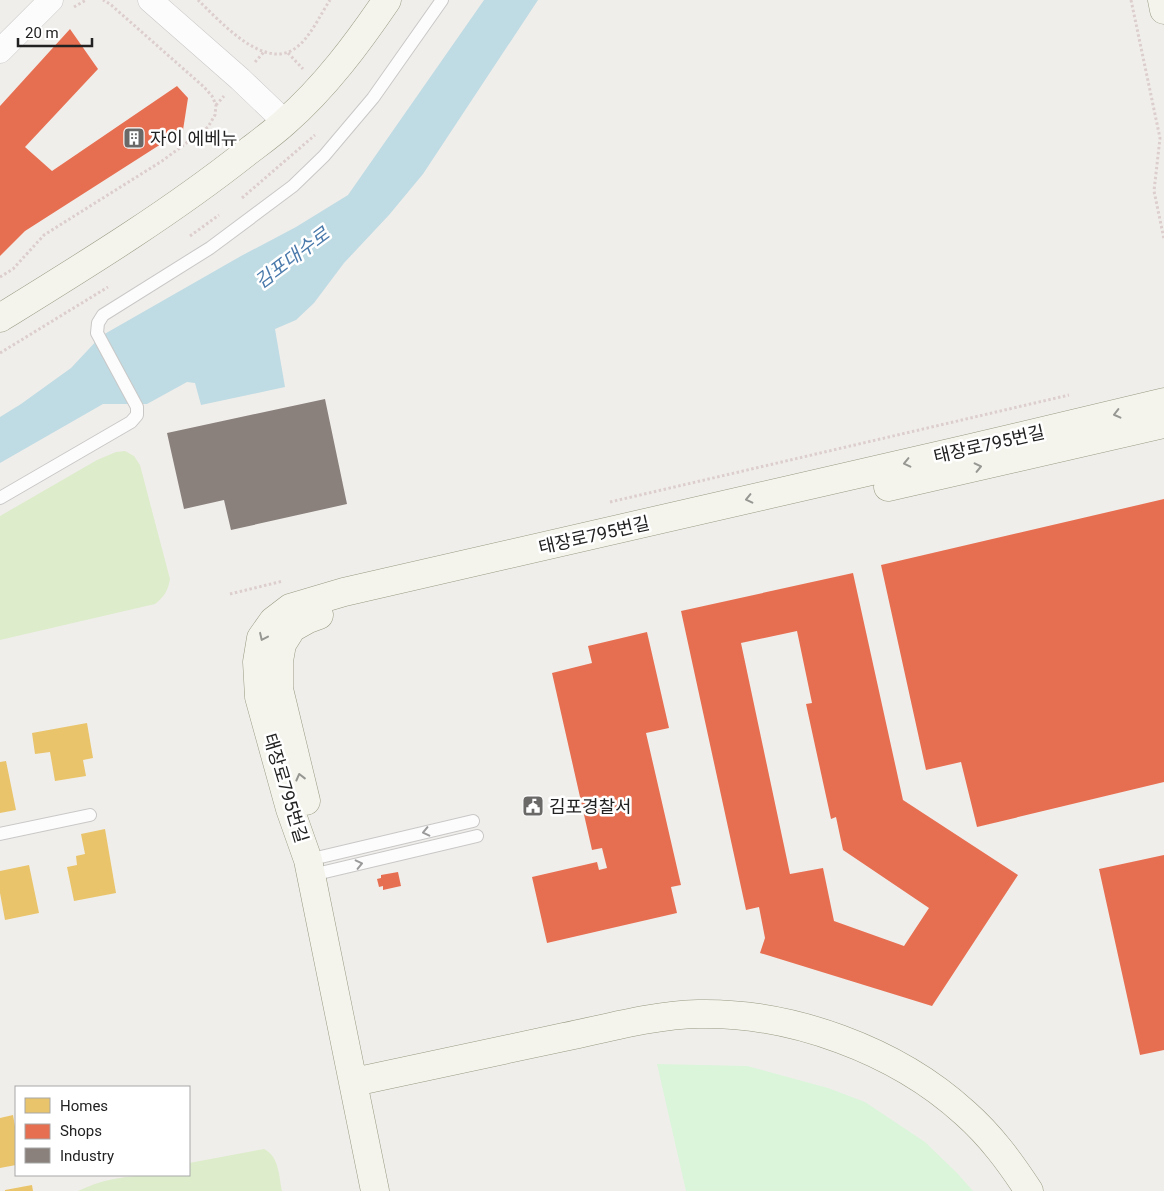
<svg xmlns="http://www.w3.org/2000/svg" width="1164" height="1191" font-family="Roboto,'Noto Sans KR',sans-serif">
<rect width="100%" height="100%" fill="#f0eeeb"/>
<path fill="#ddeccb" d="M 125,451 L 134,456 L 140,465 L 170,579 C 168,591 164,597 155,604 L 0,640 L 0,516 L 97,460 L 116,452 Z
M 264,1149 C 279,1156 279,1176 282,1191 L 78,1191 C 115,1173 149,1175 189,1175 L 189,1163 Z"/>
<path fill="#daf5da" d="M 657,1064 L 747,1066 L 828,1088 L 865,1102 L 925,1142 L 958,1174 L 973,1191 L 686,1191 Z"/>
<path fill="#bfdbe3" d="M 484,0 L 538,0 L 423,174 L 389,215 L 344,263 L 314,303 L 296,320 L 275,329 L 285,387 L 201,405 L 195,383 L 187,382 L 147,404 L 103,404 L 0,463 L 0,417 L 21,404 L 71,368 L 101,336 L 241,256 L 296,227 L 348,195 Z"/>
<path fill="#e9c46a" d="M 87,723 L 93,758 L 83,760 L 86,776 L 55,781 L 50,752 L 35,754 L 32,733 Z
M 6,761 L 16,810 L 0,813 L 0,762 Z
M 105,829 L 116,893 L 74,901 L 67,867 L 77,865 L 76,856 L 85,854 L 81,834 Z
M 29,865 L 39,913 L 5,920 L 0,893 L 0,871 Z
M 13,1115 L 16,1132 L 16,1165 L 0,1168 L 0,1118 Z
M 32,1185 L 33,1191 L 5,1191 L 5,1190 Z"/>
<path fill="#e76f51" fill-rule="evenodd" d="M 70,29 L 98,69 L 25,147 L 52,171 L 177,86 L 188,98 L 183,130 L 25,231 L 0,256 L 0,106 Z
M 1164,499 L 1164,782 L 977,827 L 961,762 L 926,770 L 881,565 Z
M 853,573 L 903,800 L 1018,875 L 932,1006 L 760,953 L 765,938 L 759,907 L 746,910 L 681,611 ZM 797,631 L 812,703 L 806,704 L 831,819 L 836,817 L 843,850 L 929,908 L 904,946 L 834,921 L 823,868 L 790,874 L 741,643 Z
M 647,632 L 669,728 L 646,733 L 681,885 L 671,887 L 677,913 L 547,943 L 532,877 L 597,862 L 599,870 L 607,868 L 602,848 L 592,850 L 552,673 L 592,663 L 588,646 Z
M 1164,855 L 1164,1050 L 1140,1055 L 1099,869 Z
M 398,872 L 401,886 L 383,890 L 383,886 L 379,887 L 377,879 L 381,878 L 381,875 Z"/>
<path fill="#8a817c" d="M 325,399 L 347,504 L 231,530 L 224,500 L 184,509 L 167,433 Z"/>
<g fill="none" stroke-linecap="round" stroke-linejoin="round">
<g stroke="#c9c8c7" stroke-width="14">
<path id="lane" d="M 0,498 L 131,422 L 137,415 L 137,407 L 97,333 L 98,323 L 103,315 L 210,248 L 293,186 L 324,156 L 373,98 L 442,0
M 0,834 L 90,815
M 308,860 L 473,821
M 312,875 L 477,836"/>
</g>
<g stroke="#c9c8c7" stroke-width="25">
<path id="street" d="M 150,0 L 240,79 L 285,122
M 0,51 L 51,0"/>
</g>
<g stroke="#999a82" stroke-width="29">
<path id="secondary" d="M 1162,0 L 1164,10
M 0,318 C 84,266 169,214 246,153 C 259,143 273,133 285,122 C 325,87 357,44 387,0
M 888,487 L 1164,424
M 306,801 L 279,689 L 279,661 L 282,644 L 292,628 L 308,619 L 319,615
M 354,1082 C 424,1067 494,1052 564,1037 C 608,1028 653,1015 698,1014 C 791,1012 896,1050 965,1113 C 991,1136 1010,1162 1029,1191
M 375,1191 L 308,860 L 290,809 L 259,697 L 257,662 L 261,638 L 273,621 L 290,608 L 344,592 L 967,449 L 1164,402"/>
</g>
<path stroke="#dccecd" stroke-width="3" stroke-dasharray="2.5 2.5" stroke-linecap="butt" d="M 198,0 C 219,20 265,73 297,47 C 311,36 320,15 330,0
M 1131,0 L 1160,138 L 1154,191 L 1164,239
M 74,7 L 86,0
M 288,53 L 303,69
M 255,62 L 264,52
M 216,105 L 224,96
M 242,198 L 315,135
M 190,236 L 219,215
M 0,277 L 13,269 L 44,235 L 162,161 L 208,127 L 215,115 L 216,105 L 212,96 L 204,87 L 110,4 L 103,0
M 0,353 L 108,287
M 610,502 L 1069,395
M 230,594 L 283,581"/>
<use href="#lane" stroke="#fdfcfc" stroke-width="12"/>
<use href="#street" stroke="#fdfcfc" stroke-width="24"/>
<use href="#secondary" stroke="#f4f4ed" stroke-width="28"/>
</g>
<defs><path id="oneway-chevron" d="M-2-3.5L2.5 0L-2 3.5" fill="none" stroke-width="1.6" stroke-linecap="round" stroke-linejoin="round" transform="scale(1.25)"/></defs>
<g stroke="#969692">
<use href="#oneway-chevron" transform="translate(1117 414) rotate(166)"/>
<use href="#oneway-chevron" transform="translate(907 463) rotate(167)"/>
<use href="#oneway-chevron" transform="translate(978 467) rotate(-13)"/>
<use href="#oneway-chevron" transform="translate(749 499) rotate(167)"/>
<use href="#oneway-chevron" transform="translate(263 637) rotate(115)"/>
<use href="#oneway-chevron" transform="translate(300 777) rotate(-104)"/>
</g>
<g stroke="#9a9a9a">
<use href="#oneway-chevron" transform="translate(426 832) rotate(167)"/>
<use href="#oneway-chevron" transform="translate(359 864) rotate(-13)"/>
</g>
<defs>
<g id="building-square" transform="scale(1.125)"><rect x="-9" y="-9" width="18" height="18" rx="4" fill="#6a6968" stroke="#fff"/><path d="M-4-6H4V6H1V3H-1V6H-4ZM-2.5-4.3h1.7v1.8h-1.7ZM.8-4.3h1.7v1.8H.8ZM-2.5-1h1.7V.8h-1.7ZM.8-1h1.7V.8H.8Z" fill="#fff"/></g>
<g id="civic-square" transform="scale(1.125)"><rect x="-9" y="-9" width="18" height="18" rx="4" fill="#6a6968" stroke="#fff"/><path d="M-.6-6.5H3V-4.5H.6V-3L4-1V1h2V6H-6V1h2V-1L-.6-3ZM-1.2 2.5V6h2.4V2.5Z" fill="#fff"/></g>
</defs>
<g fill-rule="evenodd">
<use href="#building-square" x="134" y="138"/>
<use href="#civic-square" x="533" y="806"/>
</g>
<g text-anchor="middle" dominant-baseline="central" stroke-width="5" stroke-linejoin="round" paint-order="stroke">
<g font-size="18" fill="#222" stroke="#fff" text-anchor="start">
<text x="150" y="138">자이 에베뉴</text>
<text x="549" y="806">김포경찰서</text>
</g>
<g font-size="18" fill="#222" stroke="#fff">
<text transform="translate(989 444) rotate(-13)">태장로795번길</text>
<text transform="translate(594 535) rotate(-13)">태장로795번길</text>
<text transform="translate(286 788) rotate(73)">태장로795번길</text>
</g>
<g font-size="19" font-style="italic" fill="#4a7aab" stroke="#fff">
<text transform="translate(292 258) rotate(-37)">김포대수로</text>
</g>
</g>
<rect x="15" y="1086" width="175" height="90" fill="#ffffff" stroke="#a7a7a7"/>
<rect x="25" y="1098" width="25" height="15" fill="#e9c46a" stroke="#a7a7a7"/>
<text x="60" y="1111" font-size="15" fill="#222222">Homes</text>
<rect x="25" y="1124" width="25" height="15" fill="#e76f51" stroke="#a7a7a7"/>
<text x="60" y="1136" font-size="15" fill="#222222">Shops</text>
<rect x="25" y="1148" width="25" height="15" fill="#8a817c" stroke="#a7a7a7"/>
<text x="60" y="1161" font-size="15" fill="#222222">Industry</text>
<path d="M18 38v8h74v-8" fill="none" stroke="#222222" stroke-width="2.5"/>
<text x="25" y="38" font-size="15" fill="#222222" stroke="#ffffff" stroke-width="4" paint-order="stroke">20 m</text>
</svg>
